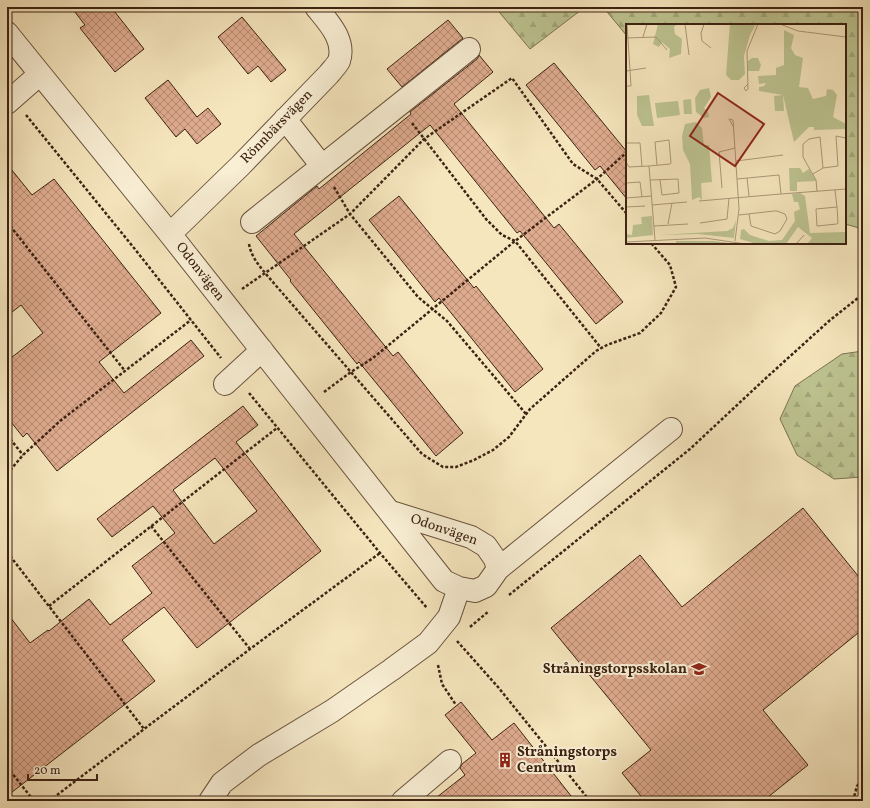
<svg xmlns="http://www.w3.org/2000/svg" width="870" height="808" font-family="Vollkorn,serif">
<defs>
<pattern id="forest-firs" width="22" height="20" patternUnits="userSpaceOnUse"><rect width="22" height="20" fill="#bdc491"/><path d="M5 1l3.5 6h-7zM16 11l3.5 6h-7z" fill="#a3a87c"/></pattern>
<pattern id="building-cross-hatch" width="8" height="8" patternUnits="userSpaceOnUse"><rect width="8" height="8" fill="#dfab8f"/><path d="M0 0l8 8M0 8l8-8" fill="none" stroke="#b68b73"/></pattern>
</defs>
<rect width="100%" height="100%" fill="#f6e6be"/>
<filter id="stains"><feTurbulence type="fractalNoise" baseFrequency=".005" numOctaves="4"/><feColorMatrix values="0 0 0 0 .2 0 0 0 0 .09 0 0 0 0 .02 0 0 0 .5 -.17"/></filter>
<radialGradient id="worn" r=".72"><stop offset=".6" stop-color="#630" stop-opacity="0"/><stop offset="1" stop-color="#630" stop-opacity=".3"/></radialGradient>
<path fill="url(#forest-firs)" stroke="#7c7352" d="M 495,7 L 585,7 L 530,49 Z
M 603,7 L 863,7 L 863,229 L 845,224 L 845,25 L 627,25 L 627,36 Z
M 863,351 L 863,477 L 834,479 L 797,455 L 780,419 L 795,386 L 842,354 Z"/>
<path fill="url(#building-cross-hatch)" stroke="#3c2212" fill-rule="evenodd" d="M 71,7 L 111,7 L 144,49 L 115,72 L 80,28 L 85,25 Z
M 242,17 L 286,70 L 271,82 L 258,66 L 248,74 L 218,37 Z
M 448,20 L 463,38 L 402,87 L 387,69 Z
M 479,55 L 493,72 L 454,104 L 554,228 L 559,224 L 623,302 L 596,324 L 520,231 L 517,233 L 430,125 L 294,234 L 393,356 L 398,352 L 463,433 L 436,456 L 359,362 L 357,364 L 290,281 L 291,280 L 256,236 L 317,186 L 319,189 L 411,114 L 410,112 L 477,59 Z
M 554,63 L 627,152 L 627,199 L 600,166 L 595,170 L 526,85 Z
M 168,80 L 197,117 L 208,108 L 221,124 L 197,144 L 185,129 L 176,137 L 145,98 Z
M 7,164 L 32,195 L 54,179 L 161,313 L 99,362 L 124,393 L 191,340 L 204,356 L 57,471 L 27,433 L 23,437 L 7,417 L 7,361 L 43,333 L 21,305 L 7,316 Z
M 399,196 L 474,288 L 476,286 L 543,369 L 515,392 L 439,298 L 435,302 L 369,220 Z
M 243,406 L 258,425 L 236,442 L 321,551 L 197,648 L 164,607 L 142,624 L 122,640 L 155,681 L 7,796 L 7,613 L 30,643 L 48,630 L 49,631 L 89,599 L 110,625 L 152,593 L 132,566 L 175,533 L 153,506 L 112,537 L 97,519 ZM 215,458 L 257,511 L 214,544 L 173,490 Z
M 803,508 L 863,582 L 863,629 L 763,710 L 808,765 L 763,801 L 645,801 L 622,773 L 651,750 L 551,628 L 640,555 L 682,607 Z
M 461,702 L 492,740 L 514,723 L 575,801 L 432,801 L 465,775 L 460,768 L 462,764 L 476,753 L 445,715 Z"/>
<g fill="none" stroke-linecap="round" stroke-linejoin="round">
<g stroke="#6a533d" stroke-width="24">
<path id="minor" d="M 7,33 L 170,234 L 444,581 L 459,588 L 475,591 L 486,586 L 498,569 L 495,559 L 486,546 L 471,537 L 391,512
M 7,103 L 40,74
M 285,119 L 322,166
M 252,222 L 469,49
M 170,234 L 240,166 L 329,74 C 332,70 337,65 339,61 C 346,40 328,22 316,7
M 225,384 L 262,350
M 498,569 L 671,429
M 210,801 L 222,783 L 259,755 L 332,711 L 391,670 L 428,643 L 449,617 L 459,588
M 403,801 L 450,761"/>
</g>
<path stroke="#3c2212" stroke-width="2.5" stroke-dasharray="3 2" stroke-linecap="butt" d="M 26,115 L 134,248 L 221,358
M 412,123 L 486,219 L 502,235 L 515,241 L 601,348
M 334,187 L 350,214 L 418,297 L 447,321 L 526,414
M 7,222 L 125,371
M 249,244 C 251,256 258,264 265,273 L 422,454 L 443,467 L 456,467 L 474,460 L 493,450 L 509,437 L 530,409 L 596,351 L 607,345 L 640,333 L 661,313 L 676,287 L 670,265 L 651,243
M 242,289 L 350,214 L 424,139 L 512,78 L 573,164 L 597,179 L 627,214
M 324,392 L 351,372 L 373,358 L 515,241 L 597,179 L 627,152
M 249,393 L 380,553 L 427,608
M 7,435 L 23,455
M 7,474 L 23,455 L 60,421 L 191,320
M 151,526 L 250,649
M 7,552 L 144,729
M 509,595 L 690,449 L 766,378 L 829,321 L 863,294
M 49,606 L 277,428
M 470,627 L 489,611
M 457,641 L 498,687 L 590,801
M 438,665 L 442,684 L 456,705
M 7,767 L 34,801
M 49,801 L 250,649 L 380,553
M 853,801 L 857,786 L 863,779"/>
<use href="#minor" stroke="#f9efd5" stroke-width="22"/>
</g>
<defs>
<g id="school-bare" transform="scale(1.2)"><path d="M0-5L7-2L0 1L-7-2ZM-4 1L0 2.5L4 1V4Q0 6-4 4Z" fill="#8f2418" stroke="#f9efd5" stroke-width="2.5" paint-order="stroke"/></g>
<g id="building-bare" transform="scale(1.2)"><path d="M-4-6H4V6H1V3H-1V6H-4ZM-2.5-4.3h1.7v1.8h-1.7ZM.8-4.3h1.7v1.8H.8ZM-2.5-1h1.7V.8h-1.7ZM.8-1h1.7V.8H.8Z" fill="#8f2418" stroke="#f9efd5" stroke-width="2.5" paint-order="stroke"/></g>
</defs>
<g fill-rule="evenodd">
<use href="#school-bare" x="699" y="669"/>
<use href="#building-bare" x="505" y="760"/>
</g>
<g text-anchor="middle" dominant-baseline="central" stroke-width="4" stroke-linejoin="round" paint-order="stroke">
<g font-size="14" fill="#3c2212" stroke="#f9efd5">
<text transform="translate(277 127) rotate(-46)">Rönnbärsvägen</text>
<text transform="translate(200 272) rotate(52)">Odonvägen</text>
<text transform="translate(444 530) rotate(19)">Odonvägen</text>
</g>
<g font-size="14" font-weight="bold" fill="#3c2212" stroke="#f9efd5" text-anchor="end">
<text x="687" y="669">Stråningstorpsskolan</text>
<text x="517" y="752" text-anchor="start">Stråningstorps<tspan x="517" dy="16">Centrum</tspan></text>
</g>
</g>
<g transform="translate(626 24)">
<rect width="220" height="220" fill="#f6e6be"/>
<path d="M 32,0 L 51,0 L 48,3 L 49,10 L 56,15 L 55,30 L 43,34 L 44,25 L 36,18 L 33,23 L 27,20 ZM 104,0 L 130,0 L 124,11 L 118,32 L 119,50 L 113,56 L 105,56 L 100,51 ZM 158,6 L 168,11 L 165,24 L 169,31 L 177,34 L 173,63 L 182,64 L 187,75 L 200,72 L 201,65 L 207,66 L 211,71 L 207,93 L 220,100 L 220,105 L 188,106 L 188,103 L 183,103 L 168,118 L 157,71 L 133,67 L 133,63 L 138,62 L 140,59 L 133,60 L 132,52 L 150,51 L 150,44 L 158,41 ZM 126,34 L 132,34 L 135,41 L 133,47 L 122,47 L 122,37 ZM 83,64 L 85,73 L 78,84 L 82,88 L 83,93 L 78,94 L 70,88 L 69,74 L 74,66 ZM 23,71 L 28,102 L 16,102 L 11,91 L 11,72 ZM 70,98 L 76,104 L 78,121 L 83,121 L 86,158 L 75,159 L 76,176 L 73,173 L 66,176 L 64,140 L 57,126 L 56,112 L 59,100 ZM 163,144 L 174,144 L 177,149 L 183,145 L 190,157 L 171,158 L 171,167 L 164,167 ZM 174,169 L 179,172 L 184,209 L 220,208 L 220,220 L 181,220 L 186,214 L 172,203 L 160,220 L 131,220 L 114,215 L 115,206 L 118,205 L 124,211 L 143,217 L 156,216 L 169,197 L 168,188 L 174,185 L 172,178 L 168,178 L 166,170 ZM 26,192 L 27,211 L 0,214 L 0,210 L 6,211 L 7,201 L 16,200 L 15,193 ZM 110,196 L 108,214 L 72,210 L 32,211 L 101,207 L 107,204 ZM 50,217 L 88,217 L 110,220 L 50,220 Z" fill="#bdc491"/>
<path d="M 157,71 L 158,87 L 149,87 L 148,72 ZM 65,75 L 66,90 L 58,90 L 57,76 ZM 52,77 L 54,91 L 31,94 L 29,79 Z" fill="#bdc491"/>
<path fill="none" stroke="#ac9879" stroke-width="1" d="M 59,0 L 63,31M 78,0 L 75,9 L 76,17 L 85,24M 154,0 L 172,7 L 220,13M 17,13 L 21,0M 0,14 L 30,13 L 41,26M 0,47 L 20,44M 122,60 L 118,64 L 120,67 L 122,65 L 121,27 L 132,0M 0,62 L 5,62 L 1,0M 107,102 L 103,95 L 107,96 L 113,185 L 109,217M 0,119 L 14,119 L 16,142M 110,137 L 157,131M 0,138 L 3,143 L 23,142 L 44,140 L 45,139 L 43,116 L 29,118 L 31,141M 23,142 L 29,216M 187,150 L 197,144 L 212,142 L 210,112 L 220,114M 121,154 L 123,172M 24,156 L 52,155 L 53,169 L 36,171 L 34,156M 0,159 L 14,158 L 16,173M 96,164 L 93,128 L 109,124M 209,166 L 211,183 L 212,199 L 211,200 L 191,202 L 190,185 L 211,183M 191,167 L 190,156 L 177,133 L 177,120 L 183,115 L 194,113 L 197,144M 155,170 L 220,165M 0,174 L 26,172M 73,177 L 155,170 L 153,151 L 111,155M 26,181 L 61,178M 0,183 L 19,182M 113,191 L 148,187 L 151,187 L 159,190 L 161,195 L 154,207 L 149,210 L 125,202 L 123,190M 74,199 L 101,195 L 103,174M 42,200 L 46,179M 28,202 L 62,200M 0,218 L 79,214 L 119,220M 170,220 L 178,211"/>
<path fill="#8f2418" fill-opacity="0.15" stroke="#8f2418" stroke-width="2" d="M 92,69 L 138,100 L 109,142 L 64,112 Z"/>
<rect width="220" height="220" fill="none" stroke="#3c2212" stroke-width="2"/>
</g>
<rect width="870" height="808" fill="none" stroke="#f6e6be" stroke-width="24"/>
<rect x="8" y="8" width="854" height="792" fill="none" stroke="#3c2212" stroke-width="2"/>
<rect x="12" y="12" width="846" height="784" fill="none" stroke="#3c2212"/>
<path d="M28 774v6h69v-6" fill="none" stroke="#3c2212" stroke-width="2"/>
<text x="34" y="774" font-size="12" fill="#3c2212" stroke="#f9efd5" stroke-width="3" paint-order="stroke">20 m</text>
<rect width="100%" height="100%" filter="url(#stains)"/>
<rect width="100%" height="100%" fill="url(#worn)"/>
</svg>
